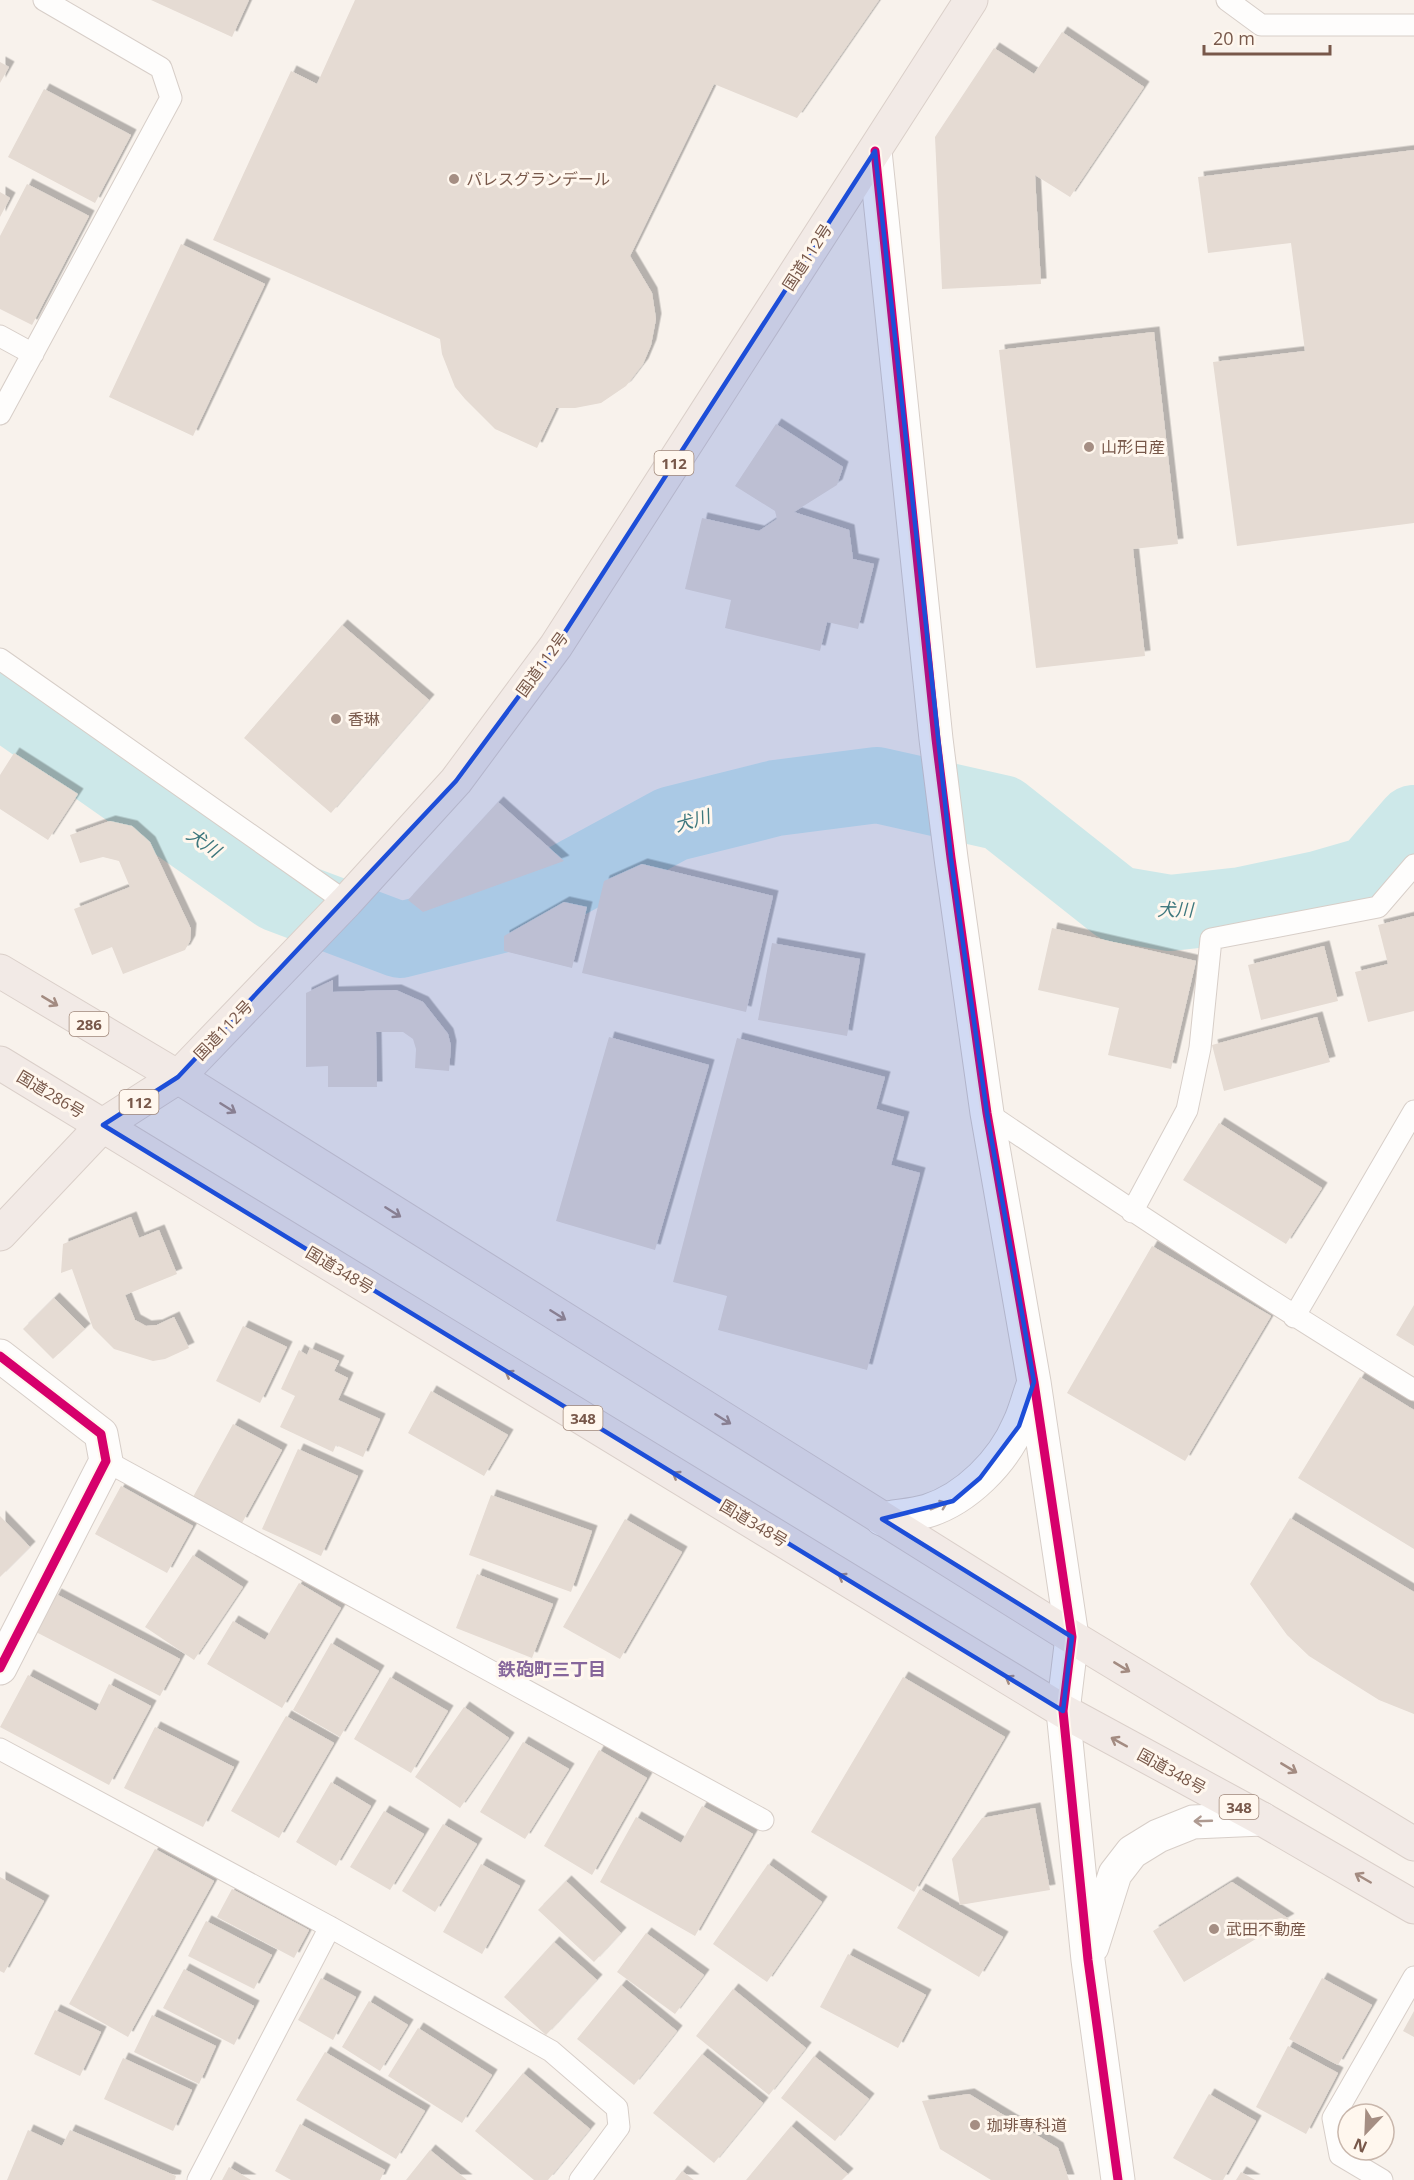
<svg xmlns="http://www.w3.org/2000/svg" width="1414" height="2180" font-family="'Open Sans','Noto Sans JP',sans-serif">
<defs>
<filter id="shadow"><feDropShadow dx="5.5" dy="-5.5" stdDeviation="0" flood-color="#0004"/></filter>
</defs>
<rect width="100%" height="100%" fill="#f8f2ec"/>
<g fill="none" stroke-linecap="round" stroke-linejoin="round">
<path stroke="#cde8e9" stroke-width="76" d="M 0,699 L 278,894 L 400,940 L 508,913 L 672,824 L 776,798 L 877,785 L 1002,813 L 1117,904 L 1170,913 L 1242,905 L 1318,889 L 1370,874 L 1414,823"/>
</g>
<path fill="#e5dbd3" filter="url(#shadow)" d="M 151,0 L 249,0 L 232,37 Z
M 355,0 L 879,0 L 797,118 L 714,84 L 630,256 L 652,293 L 656,319 L 651,345 L 643,364 L 626,386 L 601,403 L 575,408 L 556,408 L 537,448 L 495,429 L 465,399 L 455,387 L 449,372 L 442,354 L 440,339 L 213,240 L 291,71 L 317,84 Z
M 1062,32 L 1144,87 L 1070,197 L 1035,175 L 1041,284 L 942,289 L 935,137 L 994,48 L 1034,74 Z
M 0,62 L 9,67 L 0,83 Z
M 44,89 L 131,135 L 95,203 L 8,157 Z
M 1414,150 L 1414,523 L 1237,546 L 1213,362 L 1305,351 L 1291,243 L 1208,253 L 1198,177 Z
M 27,184 L 89,216 L 32,325 L 0,309 L 0,236 Z
M 0,192 L 10,198 L 0,217 Z
M 181,244 L 265,284 L 193,436 L 109,397 Z
M 1154,332 L 1178,544 L 1133,549 L 1145,656 L 1036,668 L 999,350 Z
M 776,424 L 843,467 L 837,485 L 794,512 L 849,530 L 853,559 L 874,564 L 858,629 L 827,622 L 820,651 L 725,628 L 731,600 L 685,589 L 702,518 L 759,531 L 777,519 L 775,511 L 735,486 Z
M 342,625 L 429,700 L 331,813 L 244,738 Z
M 14,753 L 78,794 L 48,840 L 0,809 L 0,775 Z
M 498,802 L 564,861 L 423,912 L 408,900 Z
M 110,821 L 132,826 L 150,842 L 191,929 L 190,941 L 185,950 L 123,974 L 112,947 L 92,955 L 74,909 L 130,887 L 119,861 L 103,857 L 80,863 L 70,835 Z
M 642,864 L 773,896 L 746,1012 L 582,973 L 604,881 Z
M 564,902 L 587,907 L 572,968 L 504,951 L 504,936 Z
M 1414,916 L 1414,1011 L 1368,1022 L 1355,972 L 1388,964 L 1378,925 Z
M 1052,928 L 1196,961 L 1171,1069 L 1108,1055 L 1119,1008 L 1038,990 Z
M 772,943 L 860,959 L 847,1036 L 758,1020 Z
M 1324,946 L 1338,1001 L 1261,1020 L 1248,965 Z
M 333,980 L 333,992 L 396,990 L 423,1002 L 448,1034 L 451,1046 L 449,1071 L 415,1068 L 416,1049 L 413,1039 L 403,1032 L 376,1032 L 377,1087 L 328,1087 L 328,1066 L 306,1067 L 306,993 Z
M 1317,1017 L 1330,1062 L 1224,1091 L 1212,1045 Z
M 609,1037 L 709,1065 L 655,1250 L 556,1221 Z
M 737,1038 L 885,1077 L 876,1109 L 904,1117 L 891,1165 L 920,1173 L 867,1370 L 718,1330 L 727,1296 L 673,1282 Z
M 1219,1123 L 1322,1188 L 1286,1244 L 1183,1180 Z
M 131,1217 L 139,1238 L 159,1230 L 177,1274 L 125,1295 L 135,1320 L 146,1326 L 157,1325 L 174,1317 L 189,1348 L 165,1359 L 153,1361 L 114,1349 L 93,1328 L 72,1269 L 61,1273 L 63,1244 Z
M 1152,1246 L 1271,1316 L 1185,1461 L 1067,1393 Z
M 54,1298 L 85,1329 L 53,1359 L 23,1329 Z
M 1414,1305 L 1414,1346 L 1396,1335 Z
M 243,1326 L 287,1347 L 260,1403 L 216,1381 Z
M 310,1348 L 339,1361 L 334,1371 L 348,1378 L 338,1400 L 380,1419 L 363,1457 L 336,1445 L 333,1452 L 280,1427 L 295,1396 L 281,1389 L 299,1350 L 307,1355 Z
M 1360,1377 L 1414,1410 L 1414,1549 L 1298,1478 Z
M 431,1391 L 508,1435 L 484,1476 L 408,1433 Z
M 233,1424 L 282,1450 L 242,1523 L 193,1497 Z
M 298,1449 L 358,1476 L 321,1556 L 262,1529 Z
M 121,1486 L 193,1526 L 167,1573 L 95,1534 Z
M 491,1495 L 592,1531 L 571,1592 L 469,1555 Z
M 0,1516 L 30,1547 L 0,1577 Z
M 1290,1518 L 1414,1592 L 1414,1714 L 1379,1700 L 1309,1656 L 1287,1635 L 1250,1584 Z
M 625,1519 L 682,1552 L 620,1659 L 563,1627 Z
M 193,1555 L 243,1587 L 194,1660 L 145,1627 Z
M 477,1574 L 553,1604 L 532,1658 L 456,1628 Z
M 299,1583 L 341,1608 L 282,1708 L 207,1664 L 233,1621 L 265,1640 Z
M 56,1594 L 180,1659 L 160,1696 L 36,1632 Z
M 331,1643 L 379,1671 L 340,1737 L 293,1710 Z
M 28,1675 L 96,1711 L 109,1684 L 151,1706 L 109,1785 L 0,1727 Z
M 390,1677 L 448,1711 L 411,1773 L 354,1739 Z
M 903,1677 L 1005,1737 L 914,1892 L 811,1832 Z
M 464,1707 L 509,1738 L 460,1808 L 415,1777 Z
M 286,1716 L 334,1743 L 279,1838 L 231,1811 Z
M 155,1727 L 234,1767 L 203,1827 L 124,1788 Z
M 523,1742 L 569,1769 L 525,1839 L 480,1812 Z
M 599,1750 L 647,1778 L 592,1875 L 544,1846 Z
M 331,1782 L 371,1806 L 336,1866 L 296,1842 Z
M 702,1806 L 753,1834 L 695,1936 L 600,1882 L 636,1817 L 681,1843 Z
M 1035,1808 L 1050,1890 L 960,1905 L 952,1859 L 982,1818 Z
M 384,1811 L 424,1834 L 390,1890 L 350,1867 Z
M 443,1824 L 477,1844 L 435,1912 L 402,1891 Z
M 155,1849 L 214,1881 L 128,2037 L 69,2004 Z
M 481,1864 L 520,1886 L 482,1954 L 443,1932 Z
M 768,1864 L 822,1902 L 767,1982 L 713,1944 Z
M 0,1877 L 44,1901 L 4,1973 L 0,1971 Z
M 566,1881 L 621,1933 L 594,1962 L 538,1910 Z
M 1232,1882 L 1289,1919 L 1184,1982 L 1153,1931 Z
M 232,1889 L 309,1930 L 294,1958 L 217,1917 Z
M 920,1889 L 1003,1937 L 979,1977 L 897,1928 Z
M 206,1921 L 272,1955 L 254,1989 L 188,1956 Z
M 646,1933 L 704,1975 L 675,2014 L 617,1972 Z
M 554,1942 L 597,1980 L 546,2035 L 504,1997 Z
M 848,1954 L 926,1995 L 898,2048 L 820,2007 Z
M 184,1969 L 254,2006 L 234,2045 L 163,2008 Z
M 321,1978 L 356,1997 L 333,2040 L 298,2020 Z
M 1322,1978 L 1372,2005 L 1338,2065 L 1289,2039 Z
M 621,1985 L 677,2031 L 634,2085 L 577,2039 Z
M 733,1989 L 806,2048 L 769,2095 L 696,2036 Z
M 369,2001 L 408,2025 L 380,2071 L 342,2047 Z
M 55,2010 L 101,2032 L 80,2076 L 34,2054 Z
M 1414,2011 L 1414,2037 L 1403,2031 Z
M 152,2015 L 216,2046 L 199,2084 L 134,2052 Z
M 418,2028 L 492,2075 L 462,2123 L 388,2076 Z
M 1288,2046 L 1338,2073 L 1306,2134 L 1256,2107 Z
M 325,2052 L 425,2111 L 396,2159 L 296,2100 Z
M 702,2054 L 763,2103 L 714,2163 L 653,2113 Z
M 814,2056 L 869,2099 L 835,2141 L 781,2098 Z
M 123,2058 L 192,2090 L 173,2131 L 104,2099 Z
M 523,2073 L 590,2129 L 548,2180 L 534,2180 L 475,2131 Z
M 969,2094 L 1058,2148 L 1069,2180 L 991,2180 L 940,2149 L 922,2101 Z
M 1209,2094 L 1256,2121 L 1223,2180 L 1212,2180 L 1173,2158 Z
M 300,2124 L 385,2170 L 380,2180 L 291,2180 L 275,2171 Z
M 791,2126 L 848,2174 L 842,2180 L 746,2180 Z
M 28,2130 L 62,2146 L 70,2130 L 176,2176 L 175,2180 L 7,2180 Z
M 430,2150 L 467,2180 L 406,2180 Z
M 229,2167 L 251,2180 L 222,2180 Z
M 682,2171 L 694,2180 L 675,2180 Z
M 1241,2172 L 1255,2180 L 1236,2180 Z"/>
<g fill="none" stroke-linecap="round" stroke-linejoin="round">
<g stroke="#d7cec8" stroke-width="23">
<path id="service" d="M 1227,0 L 1261,25 L 1414,25
M 0,336 L 33,354
M 0,414 L 171,98 L 161,68 L 44,0
M 0,659 L 346,902
M 987,1113 C 1128,1209 1269,1301 1414,1390
M 1132,1212 L 1187,1110 L 1200,1048 L 1211,939 L 1378,907 L 1414,865
M 1294,1317 L 1414,1111
M 106,1461 L 763,1820
M 0,1749 L 330,1927 L 551,2051 L 617,2108 L 619,2127 L 580,2180
M 198,2180 L 330,1927
M 1382,2180 L 1340,2155 L 1333,2118 L 1414,1977"/>
</g>
<g stroke="#d7cec8" stroke-width="35">
<path id="minor" d="M 0,1356 L 101,1434 L 106,1461 L 0,1668"/>
</g>
<g stroke="#d7cec8" stroke-width="35">
<path id="tertiary" d="M 875,151 L 936,739 L 951,858 L 987,1113 L 1034,1382 L 1072,1637 L 1063,1711 L 1088,1960 L 1118,2180
M 882,1519 C 897,1516 913,1515 927,1511 C 966,1499 1003,1462 1019,1424 C 1025,1412 1028,1398 1033,1385
M 1092,1947 L 1115,1874 L 1132,1852 L 1158,1836 L 1193,1822 L 1262,1819"/>
</g>
<g stroke="#dacfc9" stroke-width="35">
<path id="trunk" d="M 0,971 L 178,1077 L 1072,1637 L 1414,1844
M 0,1063 L 1063,1711 L 1262,1819 L 1414,1907
M 0,1234 L 103,1125 L 178,1077 L 346,902 L 456,781 L 556,646 L 971,0"/>
</g>
<use href="#service" stroke="#fefdfc" stroke-width="21"/>
<use href="#minor" stroke="#fefdfc" stroke-width="33"/>
<use href="#tertiary" stroke="#fefdfc" stroke-width="33"/>
<use href="#trunk" stroke="#f2eae6" stroke-width="33"/>
<g stroke="#fff7ee" stroke-width="13">
<path id="cycleway" d="M 875,151 L 936,739 L 951,858 L 987,1113 L 1034,1382 L 1072,1637 L 1063,1711 L 1088,1960 L 1118,2180
M 0,1356 L 101,1434 L 106,1461 L 0,1668"/>
</g>
<use href="#cycleway" stroke="#d6006c" stroke-width="9"/>
</g>
<defs><path id="oneway-shaft" d="M-6 0H5M1.5-3L5.5 0L1.5 3" fill="none" stroke-width="1.6" stroke-linecap="round" stroke-linejoin="round" transform="scale(1.5)"/></defs>
<g stroke="#a38b81">
<use href="#oneway-shaft" transform="translate(50 1001) rotate(31)"/>
<use href="#oneway-shaft" transform="translate(228 1108) rotate(32)"/>
<use href="#oneway-shaft" transform="translate(393 1212) rotate(32)"/>
<use href="#oneway-shaft" transform="translate(558 1315) rotate(32)"/>
<use href="#oneway-shaft" transform="translate(513 1376) rotate(-149)"/>
<use href="#oneway-shaft" transform="translate(723 1419) rotate(32)"/>
<use href="#oneway-shaft" transform="translate(680 1477) rotate(-149)"/>
<use href="#oneway-shaft" transform="translate(846 1579) rotate(-149)"/>
<use href="#oneway-shaft" transform="translate(1122 1667) rotate(31)"/>
<use href="#oneway-shaft" transform="translate(1013 1681) rotate(-149)"/>
<use href="#oneway-shaft" transform="translate(1119 1742) rotate(-151)"/>
<use href="#oneway-shaft" transform="translate(1289 1768) rotate(31)"/>
<use href="#oneway-shaft" transform="translate(1363 1878) rotate(-150)"/>
</g>
<g stroke="#ae9a91">
<use href="#oneway-shaft" transform="translate(939 1506) rotate(-22)"/>
<use href="#oneway-shaft" transform="translate(1203 1821) rotate(178)"/>
</g>
<path fill="#1d4ed8" fill-opacity="0.2" stroke="#1d4ed8" stroke-width="4.5" stroke-linejoin="round" d="M 875,151 L 951,858 L 987,1113 L 1034,1382 L 1019,1426 L 980,1478 L 953,1501 L 882,1519 L 1072,1637 L 1063,1711 L 103,1125 L 178,1077 L 456,781 L 556,646 Z"/>
<g fill="#a58e83" stroke="#fff7ee" stroke-width="2">
<circle cx="454" cy="179" r="6"/>
<circle cx="1089" cy="447" r="6"/>
<circle cx="336" cy="719" r="6"/>
<circle cx="1214" cy="1929" r="6"/>
<circle cx="975" cy="2125" r="6"/>
</g>
<g text-anchor="middle" dominant-baseline="central" stroke-width="6" stroke-linejoin="round" paint-order="stroke">
<g fill="#fff7ee" stroke="#a0887b" stroke-width="1.5">
<rect x="654.5" y="451" width="39" height="24" rx="4.5"/>
<rect x="69.5" y="1012" width="39" height="24" rx="4.5"/>
<rect x="119.5" y="1090" width="39" height="24" rx="4.5"/>
<rect x="563.5" y="1406" width="39" height="24" rx="4.5"/>
<rect x="1219.5" y="1795" width="39" height="24" rx="4.5"/>
</g>
<g font-size="15" font-weight="bold" fill="#78584a">
<text x="674" y="463">112</text>
<text x="89" y="1024">286</text>
<text x="139" y="1102">112</text>
<text x="583" y="1418">348</text>
<text x="1239" y="1807">348</text>
</g>
<g font-size="16" fill="#78584a" stroke="#fff7ee" text-anchor="start">
<text x="466" y="179">パレスグランデール</text>
<text x="1101" y="447">山形日産</text>
<text x="348" y="719">香琳</text>
<text x="1226" y="1929">武田不動産</text>
<text x="987" y="2125">珈琲専科道</text>
</g>
<g font-size="16" fill="#78584a" stroke="#fff7ee">
<text transform="translate(807 257) rotate(-57)">国道112号</text>
<text transform="translate(542 664) rotate(-54)">国道112号</text>
<text transform="translate(223 1030) rotate(-46)">国道112号</text>
<text transform="translate(51 1094) rotate(31)">国道286号</text>
<text transform="translate(340 1270) rotate(31)">国道348号</text>
<text transform="translate(754 1523) rotate(31)">国道348号</text>
<text transform="translate(1172 1771) rotate(29)">国道348号</text>
</g>
<g font-size="18" font-style="italic" fill="#3d777d" stroke="#fff7ee">
<text transform="translate(692 820) rotate(-16)">犬川</text>
<text transform="translate(204 842) rotate(35)">犬川</text>
<text transform="translate(1175 909) rotate(1)">犬川</text>
</g>
<g font-size="18" font-weight="bold" fill="#86669b" stroke="#fff7ee">
<text x="552" y="1669">鉄砲町三丁目</text>
</g>
</g>
<g transform="translate(1366 2132) rotate(203)"><circle r="28" fill="#fff7ee" stroke="#c9b7ac" stroke-width="1.5"/>
<path d="M0-4.5L10 22L0 15L-10 22Z" fill="#a58e83"/>
<text y="-9" font-size="16" font-weight="bold" text-anchor="middle" fill="#78584a">N</text>
</g>
<path d="M1204 45v9h126v-9" fill="none" stroke="#78584a" stroke-width="3"/>
<text x="1213" y="45" font-size="18" fill="#78584a" stroke="#fff7ee" stroke-width="4.5" paint-order="stroke">20 m</text>
</svg>
